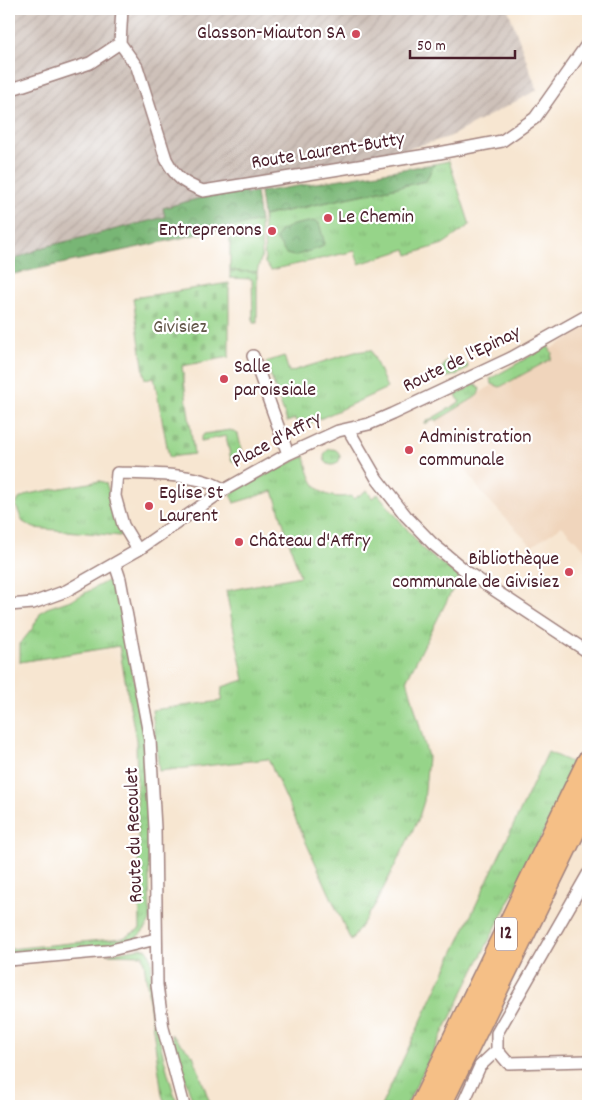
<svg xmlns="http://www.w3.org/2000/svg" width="597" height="1115" font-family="Dekko,sans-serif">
<defs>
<pattern id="industrial-furrows" width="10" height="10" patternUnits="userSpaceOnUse" patternTransform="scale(1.25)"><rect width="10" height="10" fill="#cec1b9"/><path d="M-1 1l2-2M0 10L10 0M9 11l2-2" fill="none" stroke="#b2a59f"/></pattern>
<pattern id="grass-tufts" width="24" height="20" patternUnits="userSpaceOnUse" patternTransform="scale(1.25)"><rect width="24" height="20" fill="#96d489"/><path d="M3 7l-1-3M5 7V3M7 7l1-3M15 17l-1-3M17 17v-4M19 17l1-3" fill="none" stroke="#83b676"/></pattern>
<pattern id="forest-crowns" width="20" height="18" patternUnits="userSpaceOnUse" patternTransform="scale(1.25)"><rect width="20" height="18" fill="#78b675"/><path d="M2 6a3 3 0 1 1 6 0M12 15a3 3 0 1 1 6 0" fill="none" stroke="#649360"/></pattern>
<pattern id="cemetery-stones" width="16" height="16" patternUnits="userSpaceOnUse" patternTransform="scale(1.25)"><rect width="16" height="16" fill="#96d489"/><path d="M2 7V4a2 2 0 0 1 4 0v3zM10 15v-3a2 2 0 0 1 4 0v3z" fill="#83b676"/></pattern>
<pattern id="garden-dots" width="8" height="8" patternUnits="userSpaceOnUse" patternTransform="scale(1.25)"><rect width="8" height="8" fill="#96d489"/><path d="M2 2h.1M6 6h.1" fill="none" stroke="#83b676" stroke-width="1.8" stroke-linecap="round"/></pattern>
</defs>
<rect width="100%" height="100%" fill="#fff"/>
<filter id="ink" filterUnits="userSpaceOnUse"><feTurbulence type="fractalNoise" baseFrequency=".02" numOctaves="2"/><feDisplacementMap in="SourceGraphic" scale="10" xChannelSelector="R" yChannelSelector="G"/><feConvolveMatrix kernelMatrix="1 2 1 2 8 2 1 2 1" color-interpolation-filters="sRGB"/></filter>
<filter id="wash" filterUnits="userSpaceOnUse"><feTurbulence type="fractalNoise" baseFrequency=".0096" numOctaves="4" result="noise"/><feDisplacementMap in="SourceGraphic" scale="20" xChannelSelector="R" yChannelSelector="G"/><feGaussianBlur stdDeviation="1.12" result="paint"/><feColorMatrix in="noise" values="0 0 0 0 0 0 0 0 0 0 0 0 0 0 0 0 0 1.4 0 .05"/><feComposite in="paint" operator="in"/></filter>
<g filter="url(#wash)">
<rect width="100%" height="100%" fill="#f7e6d1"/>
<path fill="#f0d5bc" d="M 588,326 L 588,553 L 562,526 L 532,546 L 481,492 L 434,421 Z"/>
<path fill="url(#industrial-furrows)" d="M 9,9 L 508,9 L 537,90 L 449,137 L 9,264 Z"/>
<path fill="url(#grass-tufts)" stroke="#707a5a" d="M 449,161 L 470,225 L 443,244 L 408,255 L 406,249 L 359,264 L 355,251 L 271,270 L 265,263 L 263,216 L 425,181 L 434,164 Z
M 247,216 L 260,221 L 262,255 L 257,272 L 230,271 L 230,221 Z
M 548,346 L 552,353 L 551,359 L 500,387 L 492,384 L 490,379 Z
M 371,350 L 387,388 L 300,428 L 295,419 L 287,422 L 266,362 L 284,356 L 289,372 L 355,352 Z
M 450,358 L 467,364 L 468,367 C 462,374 446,380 437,376 L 447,360 Z
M 476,384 L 480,389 L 478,395 L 474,398 L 436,421 L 434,419 L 425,424 L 424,423 L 460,402 L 456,395 Z
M 230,430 L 238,434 L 243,457 L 236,463 L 231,460 L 226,436 L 201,441 L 201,438 L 204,434 Z
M324 457a8 8 0 1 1 16 0a8 8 0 1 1-16 0Z
M 305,456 C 310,484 319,501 351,496 L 354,499 L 367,490 L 372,498 L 378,494 L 425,551 L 459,577 L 407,679 L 428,757 L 424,801 L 418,820 L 375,905 L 351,941 L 268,759 L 159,771 L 152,710 L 221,701 L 222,687 L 244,680 L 226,591 L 300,576 L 273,491 L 234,503 L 231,494 L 251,482 Z
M 100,481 L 106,483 L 122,532 L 120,536 L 34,528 L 23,522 L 16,506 L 19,499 L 28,494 Z
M 107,581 L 113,582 L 116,588 L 142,721 L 147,769 L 150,921 C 144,933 135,940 123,944 L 9,957 L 9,949 L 123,938 L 140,929 L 136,740 L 119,646 L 20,662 L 20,644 L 32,629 L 41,612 L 47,608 L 74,599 Z
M 548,752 L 577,765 L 406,1106 L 381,1106 Z
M 141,948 L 147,949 C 154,958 151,971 151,982 C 154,1024 165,1067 178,1106 L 166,1106 L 162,1095 L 143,955 L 106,954 Z
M 171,1034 L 193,1055 L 211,1106 L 194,1106 Z"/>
<path fill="url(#forest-crowns)" stroke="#616a50" d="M 434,164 L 426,181 L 263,216 L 260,192 Z
M 245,191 L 246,194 L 256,192 L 260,221 L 14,274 L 9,272 L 9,266 L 17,258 L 44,247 L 165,217 L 163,208 L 204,197 Z
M 313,221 L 319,223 L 324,241 L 322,247 L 294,256 L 286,254 L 276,239 L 280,231 L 293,225 Z"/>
<path fill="url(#cemetery-stones)" stroke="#707a5a" d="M 229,283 L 229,357 L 182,366 L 194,454 L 169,457 L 154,377 L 145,379 L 133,298 Z"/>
<path fill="url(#garden-dots)" stroke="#707a5a" d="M 230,271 L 257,272 L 257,323 L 253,323 L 252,279 L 230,278 Z"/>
</g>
<g filter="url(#ink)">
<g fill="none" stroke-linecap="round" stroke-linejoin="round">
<g stroke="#a0827e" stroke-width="14">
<path id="street" d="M 120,43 L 137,67 L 166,159 C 176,178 183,183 203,191 L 439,153 L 502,141 L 535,118 L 588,43
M 9,90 L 90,63 L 120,43 L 122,9
M 253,356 L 288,454
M 348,429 L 377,479 L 406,516 L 433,544 L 467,572 L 588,652
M 138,550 L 123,525 L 115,496 L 117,473 C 147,474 200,473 224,490
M 115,564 L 120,579 L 150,740 L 155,828 L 157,985 L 163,1028 L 184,1106
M 9,605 L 33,603 L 66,591 L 138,550 L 224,490 L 288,454 L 338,431 L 369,424 L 392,414 L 511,358 L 588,315
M 588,874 L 497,1033 L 497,1050 L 508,1063 L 588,1061
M 9,960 L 107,951 L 156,939
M 462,1106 L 480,1066 L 497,1050"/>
</g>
<g stroke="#a0827e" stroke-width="24">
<path id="highway" d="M 421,1106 L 588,761
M 440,1106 L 588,803"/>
</g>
<use href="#street" stroke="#fff" stroke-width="11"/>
<use href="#highway" stroke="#f5bf86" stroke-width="21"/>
</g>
</g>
<g fill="#d1495b" stroke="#fff" stroke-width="2">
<circle cx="356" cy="34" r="5"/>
<circle cx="328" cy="218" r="5"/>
<circle cx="272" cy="231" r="5"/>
<circle cx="224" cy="379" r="5"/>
<circle cx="409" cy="450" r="5"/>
<circle cx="149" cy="506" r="5"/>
<circle cx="239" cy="542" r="5"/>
<circle cx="569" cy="572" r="5"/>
</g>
<g text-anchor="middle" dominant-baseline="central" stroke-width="4.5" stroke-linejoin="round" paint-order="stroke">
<rect fill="#fff" stroke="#80626b" stroke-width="1" x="495" y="917.5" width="22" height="33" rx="4"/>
<g font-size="19" font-weight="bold" fill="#4a1f2b">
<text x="506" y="934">12</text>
</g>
<g font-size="20" fill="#4a1f2b" stroke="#fff" text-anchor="start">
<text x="346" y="34" text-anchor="end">Glasson-Miauton SA</text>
<text x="338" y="218">Le Chemin</text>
<text x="262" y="231" text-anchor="end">Entreprenons</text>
<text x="234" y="368">Salle<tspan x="234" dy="23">paroissiale</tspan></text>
<text x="419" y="438">Administration<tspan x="419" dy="23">communale</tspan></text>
<text x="159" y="494">Eglise St<tspan x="159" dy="23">Laurent</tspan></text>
<text x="249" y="542">Château d'Affry</text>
<text x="559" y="560" text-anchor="end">Bibliothèque<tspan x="559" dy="23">communale de Givisiez</tspan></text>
</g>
<g font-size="20" fill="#4a1f2b" stroke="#fff">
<text transform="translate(328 152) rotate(-9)">Route Laurent-Butty</text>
<text transform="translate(462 360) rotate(-26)">Route de l'Epinay</text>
<text transform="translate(277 441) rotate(-28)">Place d'Affry</text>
<text transform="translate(135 835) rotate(-92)">Route du Recoulet</text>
</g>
<g font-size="20" fill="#615547" stroke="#fff">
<text x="180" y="328">Givisiez</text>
</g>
</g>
<rect width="597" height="1115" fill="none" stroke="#fff" stroke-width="30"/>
<path d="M410 50v8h105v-8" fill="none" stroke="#4a1f2b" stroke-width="2.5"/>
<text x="417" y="50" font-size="15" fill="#4a1f2b" stroke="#ffffff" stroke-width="4" paint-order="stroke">50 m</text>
</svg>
